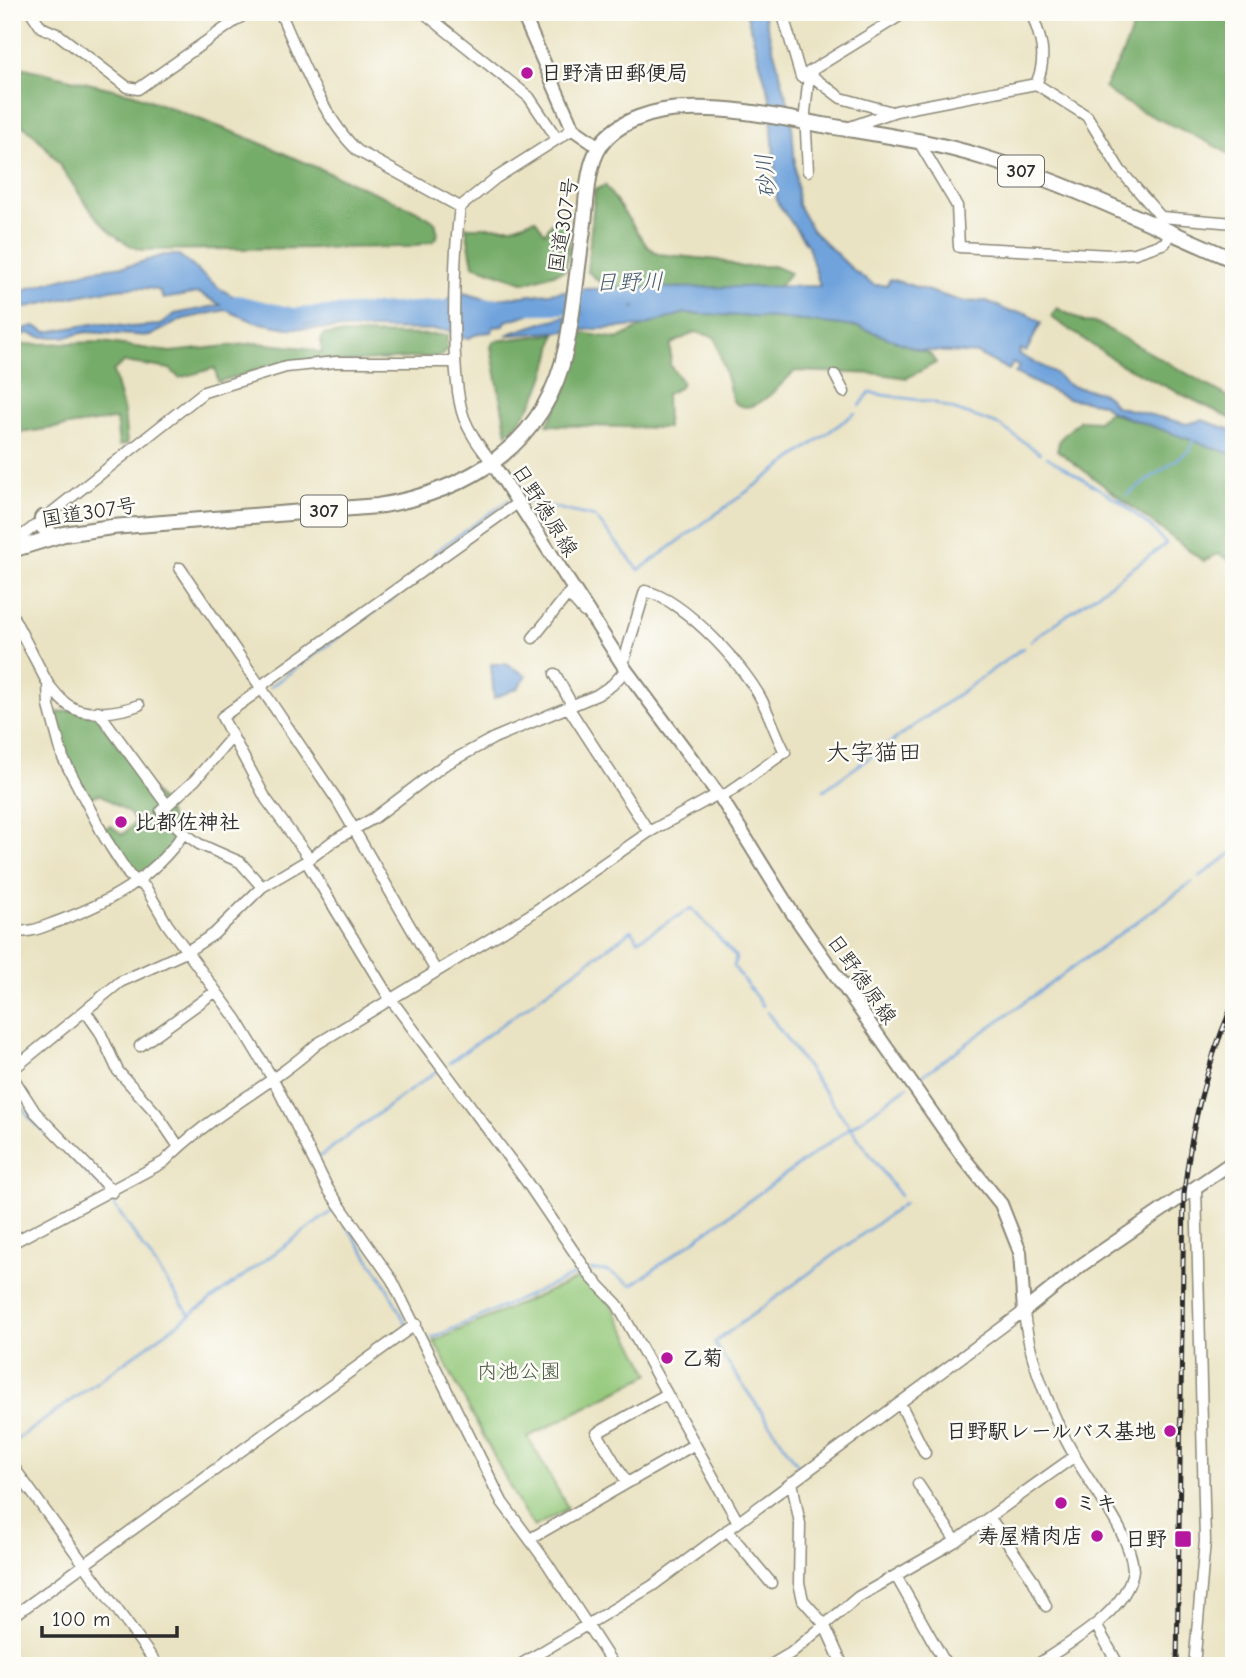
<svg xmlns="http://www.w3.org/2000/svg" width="1246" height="1678" font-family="'Comic Neue','Klee One',sans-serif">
<rect width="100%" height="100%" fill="#fdfcf7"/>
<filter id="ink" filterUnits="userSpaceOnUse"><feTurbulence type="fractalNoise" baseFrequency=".0143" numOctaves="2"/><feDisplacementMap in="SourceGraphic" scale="14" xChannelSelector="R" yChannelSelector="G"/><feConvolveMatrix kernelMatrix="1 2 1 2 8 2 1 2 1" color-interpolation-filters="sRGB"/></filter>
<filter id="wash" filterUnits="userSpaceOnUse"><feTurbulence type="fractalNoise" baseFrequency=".00686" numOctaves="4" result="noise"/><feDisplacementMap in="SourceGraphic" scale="28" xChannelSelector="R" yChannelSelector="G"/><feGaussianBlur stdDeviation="1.57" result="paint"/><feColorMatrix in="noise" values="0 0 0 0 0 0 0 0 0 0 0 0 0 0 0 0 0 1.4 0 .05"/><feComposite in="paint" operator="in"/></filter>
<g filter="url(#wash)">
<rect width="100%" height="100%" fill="#eae3c3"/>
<path fill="#93c879" stroke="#5f7a52" stroke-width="2" d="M 584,1276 L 611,1304 L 650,1374 L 528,1437 L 568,1508 L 534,1527 L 520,1506 L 434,1341 Z"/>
<path fill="#76ac69" stroke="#506c4a" stroke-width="2" d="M 1135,12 L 1234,12 L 1234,157 C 1192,130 1144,118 1104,88 L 1122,55 L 1138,14 Z
M 12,65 L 134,94 L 246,137 L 415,210 L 435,222 L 438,234 L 434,241 L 409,247 L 141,250 C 81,229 67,147 12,119 Z
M 605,185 L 647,246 L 658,254 L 718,260 L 742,267 L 773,266 L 790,273 L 775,292 L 619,298 L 587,271 L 595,190 Z
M 535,219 L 545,233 L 554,219 L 572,225 L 566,270 L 525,283 L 473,265 L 466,227 L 513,227 Z
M 1057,308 L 1084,322 L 1097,323 L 1234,400 L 1234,428 L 1232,419 L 1120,364 L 1051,317 Z
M 685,313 L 776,318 L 860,327 L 930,354 L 936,363 L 907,378 L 880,374 L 795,371 C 781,383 753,421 733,401 L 715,337 L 695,332 L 671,344 L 670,365 L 682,382 L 679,388 L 666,394 L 667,428 L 547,425 L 568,387 L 575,346 L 583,333 L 618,339 L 643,326 Z
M 325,334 L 447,335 L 447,348 L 441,356 L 267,367 L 218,382 L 215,368 L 179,378 L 170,369 L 124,362 L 113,371 L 124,413 L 127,444 L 119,446 L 116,419 L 12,434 L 12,345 L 102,342 L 170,352 L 257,343 L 305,348 L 322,353 L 321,339 Z
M 555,334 C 547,376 539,403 507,434 L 491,347 L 494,341 Z
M 1108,412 L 1218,446 L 1234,454 L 1234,562 L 1218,554 L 1203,561 L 1057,450 L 1060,439 L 1080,420 L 1098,421 Z
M 70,710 L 96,716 L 162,803 L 179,832 L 166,854 L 138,879 L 128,871 L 102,830 L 111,826 L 123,835 L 135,822 L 130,814 L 100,794 L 87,798 L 66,756 L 52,714 Z"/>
<path fill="#6fa3dc" stroke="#4d6784" stroke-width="2" d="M 746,12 L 763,12 L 791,113 L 798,205 L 812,230 L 854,271 L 874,285 L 887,285 L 890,279 L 964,302 L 987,301 L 1008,311 L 1026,313 L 1041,323 L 1026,352 L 1021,349 L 1019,354 C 1027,359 1049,369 1055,373 C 1060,378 1065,384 1072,386 C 1089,392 1104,386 1115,406 L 1187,424 L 1202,420 L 1234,431 L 1234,455 L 1112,412 L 1103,404 L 1066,398 L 1015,373 L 1019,367 L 1013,363 L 1009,370 L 978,354 L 919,350 L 860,327 L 776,318 L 685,313 L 643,326 L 507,335 C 510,332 572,314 581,313 C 599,310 618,313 636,307 L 579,304 L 536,307 L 529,314 L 506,321 L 504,326 L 493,327 L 492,332 L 479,333 L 467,339 L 447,330 L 288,328 L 255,322 L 226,310 L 183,319 L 150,336 L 86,332 L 66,337 L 41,337 L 28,333 L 12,338 L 23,329 L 35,326 L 47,332 L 98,323 L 131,327 L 160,325 L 175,314 L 221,305 L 199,293 L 163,299 L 160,291 C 130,279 47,304 12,310 L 12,293 L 93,270 L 132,265 L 164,255 L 179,255 L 219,288 L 261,312 L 306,324 L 433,311 L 453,296 L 464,293 L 489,300 L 583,289 L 820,286 L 808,246 L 777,202 L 770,98 Z
M 491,664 L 506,664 L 526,675 L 518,688 L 494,698 Z"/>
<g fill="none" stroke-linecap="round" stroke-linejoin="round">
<path stroke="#6fa3dc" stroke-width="2.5" d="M 860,406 L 869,393 L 932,402 L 999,425 L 1040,453
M 1047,457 L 1119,501 L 1121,499
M 1127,495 L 1190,450 L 1194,437
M 526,501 L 595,517 L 639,570 L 855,413
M 435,556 L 435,552 L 509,500
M 1031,641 L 1166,544 L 1152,528 L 1119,501
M 270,687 L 429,572
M 824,790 L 1023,648
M 1199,877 L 1234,852
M 767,1012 L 900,1196
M 449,1063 L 632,930 L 638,940 L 692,908 L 736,957 L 734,967 L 763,1006
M 916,1080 L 1192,882
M 12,1090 L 28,1116 L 104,1190
M 319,1157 L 438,1070
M 110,1199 L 190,1315 L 335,1209 L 382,1278 L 407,1326
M 591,1270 L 608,1271 L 632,1285 L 908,1086
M 432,1338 L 581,1272
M 12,1443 L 190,1315
M 800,1468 L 714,1343 L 905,1203"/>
<path stroke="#6fa3dc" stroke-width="16" d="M 237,303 L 293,316 L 474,307 L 625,305"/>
</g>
</g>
<g filter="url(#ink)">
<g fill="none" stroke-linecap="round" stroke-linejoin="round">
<g stroke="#8a8777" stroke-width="13">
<path id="minor" d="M 31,12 L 41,27 L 59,35 L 127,87 L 138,89 L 248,12
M 280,12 C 299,55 324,120 358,151 L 460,207
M 423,12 L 529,97 L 556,137
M 782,12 L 801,77 L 906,12
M 1031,12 C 1041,37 1048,58 1036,84
M 809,74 L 841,98 L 892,112
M 850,127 L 896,111 L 1036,84 L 1087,116 L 1120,170 L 1161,217 L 1158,228
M 919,142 L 957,206 L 959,247 L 1111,255 L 1135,253 L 1165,243 L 1170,233
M 808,171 L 805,113 L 809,74
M 1161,217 L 1234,223
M 835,375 L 844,392
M 493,464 C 482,449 471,436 464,418 C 449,378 454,252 460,207 L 496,178 L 573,129
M 519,502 L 266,682 L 257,692 L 222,717 L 266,799 L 307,855 L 309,866 L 387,994 L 526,1181 L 591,1277 L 617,1304 L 738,1522
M 12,544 L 204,392 L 286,367 L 336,362 L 455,362
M 180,568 L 337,800 L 436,971
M 12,615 L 48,684 L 49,706 L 63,758 L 105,838 L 129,875 L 146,888 L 167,924 L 237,1020 L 274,1081 L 328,1189 L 392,1280 L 502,1502 L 547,1563 L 614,1666
M 533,638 L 568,594 L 584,612
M 621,662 L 625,657 L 645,591 C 684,599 750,671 765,707 C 772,722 777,737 785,752 L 721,798
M 555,674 L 572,705
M 48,684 C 54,691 60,700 68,705 C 85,718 120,712 139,705
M 568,707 L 649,832
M 98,711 L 167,805
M 184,833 L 199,844 L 240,862 L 262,887
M 12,931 C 30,934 42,927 59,921 C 110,902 152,879 184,833 L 161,811 L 195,780 L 232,737
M 86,1012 L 100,1032 L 118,1071 L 156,1113 L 179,1147
M 140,1046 L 216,991
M 12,1070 L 120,982 L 186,952 L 214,934 L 262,887 L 308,860 L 333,841 L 374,818 L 444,765 L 494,738 L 597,695 L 612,685 L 626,670
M 12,1076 L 35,1112 L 113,1192
M 12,1243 L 164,1162 C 209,1115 269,1088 317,1044 L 528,916 L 649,832 L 718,794
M 1024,1311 C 1028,1358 1052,1416 1075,1457 C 1093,1489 1131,1534 1133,1570 C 1127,1613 1067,1644 1035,1666
M 900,1403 L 925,1453
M 12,1465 L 158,1666
M 792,1482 L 800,1524 L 799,1583 L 803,1600 L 824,1624 L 843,1666
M 627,1483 L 597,1433 L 667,1394
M 918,1484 L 956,1541
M 990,1518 L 1032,1578 L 1046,1606
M 727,1530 L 771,1583
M 530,1539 L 695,1444
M 896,1576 L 947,1666
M 12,1617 L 416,1324
M 1096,1625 L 1119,1666
M 518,1666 L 652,1586 L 1024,1311
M 769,1666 L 791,1653 L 858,1597 L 956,1541 L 1075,1456
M 1194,1666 L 1205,1541 L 1196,1187"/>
</g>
<g stroke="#8a8777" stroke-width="16">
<path id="major" d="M 522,12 L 573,129 L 599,147
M 493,464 L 626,670 L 721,798 L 791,911 L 963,1157 L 1001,1204 L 1020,1252 L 1024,1311
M 1024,1311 L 1083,1264 L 1234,1161"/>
</g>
<g stroke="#8a8777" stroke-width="18">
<path id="highway" d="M 42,518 L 43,527 L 54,537
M 12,550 L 64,534 L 112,527 L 378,506 C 468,491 546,445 566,348 C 574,309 577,269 583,230 C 587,205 586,167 600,146 C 617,120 657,109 687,109 C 733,107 778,117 823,125 C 877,134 932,141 985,158 C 1070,184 1152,225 1234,260"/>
</g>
<use href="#minor" stroke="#fff" stroke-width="10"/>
<use href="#major" stroke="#fff" stroke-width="12"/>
<use href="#highway" stroke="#fff" stroke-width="14"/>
<g stroke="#2b2b2b" stroke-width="5">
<path id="rail" d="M 1177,1666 L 1184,1194 C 1191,1126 1206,1064 1234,1002"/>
</g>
<use href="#rail" stroke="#fdfcf7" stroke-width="2.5" stroke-dasharray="8" stroke-linecap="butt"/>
</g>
</g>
<g fill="#b5179e" stroke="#fdfcf7" stroke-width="2.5">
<circle cx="527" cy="73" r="7"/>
<circle cx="121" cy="822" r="7"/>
<circle cx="667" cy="1358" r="7"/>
<circle cx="1170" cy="1431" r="7"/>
<circle cx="1061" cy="1503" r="7"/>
<circle cx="1097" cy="1536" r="7"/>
<rect x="1174" y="1530" width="18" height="18" rx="3.5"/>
</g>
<g text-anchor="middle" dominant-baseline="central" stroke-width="5" stroke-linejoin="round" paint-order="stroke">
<g fill="#fdfcf7" stroke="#6a6a68" stroke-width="2">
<rect x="998" y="155.5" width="46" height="31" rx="5"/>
<rect x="301" y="495.5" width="46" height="31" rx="5"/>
</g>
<g font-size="19" font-weight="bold" fill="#2b2b2b">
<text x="1021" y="171">307</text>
<text x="324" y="511">307</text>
</g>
<g font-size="21" font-weight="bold" fill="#2b2b2b" stroke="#fdfcf7" text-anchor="start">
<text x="541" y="73">日野清田郵便局</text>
<text x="135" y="822">比都佐神社</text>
<text x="681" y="1358">乙菊</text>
<text x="1156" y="1431" text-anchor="end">日野駅レールバス基地</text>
<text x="1075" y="1503">ミキ</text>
<text x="1083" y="1536" text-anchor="end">寿屋精肉店</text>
<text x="1167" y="1539" text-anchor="end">日野</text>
</g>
<g font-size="21" fill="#2b2b2b" stroke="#fdfcf7">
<text transform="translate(563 225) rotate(-81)">国道307号</text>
<text transform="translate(545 510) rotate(58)">日野徳原線</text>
<text transform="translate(89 512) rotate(-9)">国道307号</text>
<text transform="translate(862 979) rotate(55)">日野徳原線</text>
</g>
<g font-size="21" fill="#4a5a42" stroke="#fdfcf7">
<text x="519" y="1371">内池公園</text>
</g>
<g font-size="23" font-style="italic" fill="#465b72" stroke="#fdfcf7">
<text transform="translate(766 176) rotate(-96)">砂川</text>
<text transform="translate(629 282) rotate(-1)">日野川</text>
</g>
<g font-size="24" fill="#2b2b2b" stroke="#fdfcf7">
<text x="874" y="752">大字猫田</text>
</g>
</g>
<rect width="1246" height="1678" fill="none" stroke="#fdfcf7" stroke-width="42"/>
<path d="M42 1626v10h135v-10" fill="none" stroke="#2b2b2b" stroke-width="3.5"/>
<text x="52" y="1626" font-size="21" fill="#2b2b2b" stroke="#fdfcf7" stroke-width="5" paint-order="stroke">100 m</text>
</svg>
